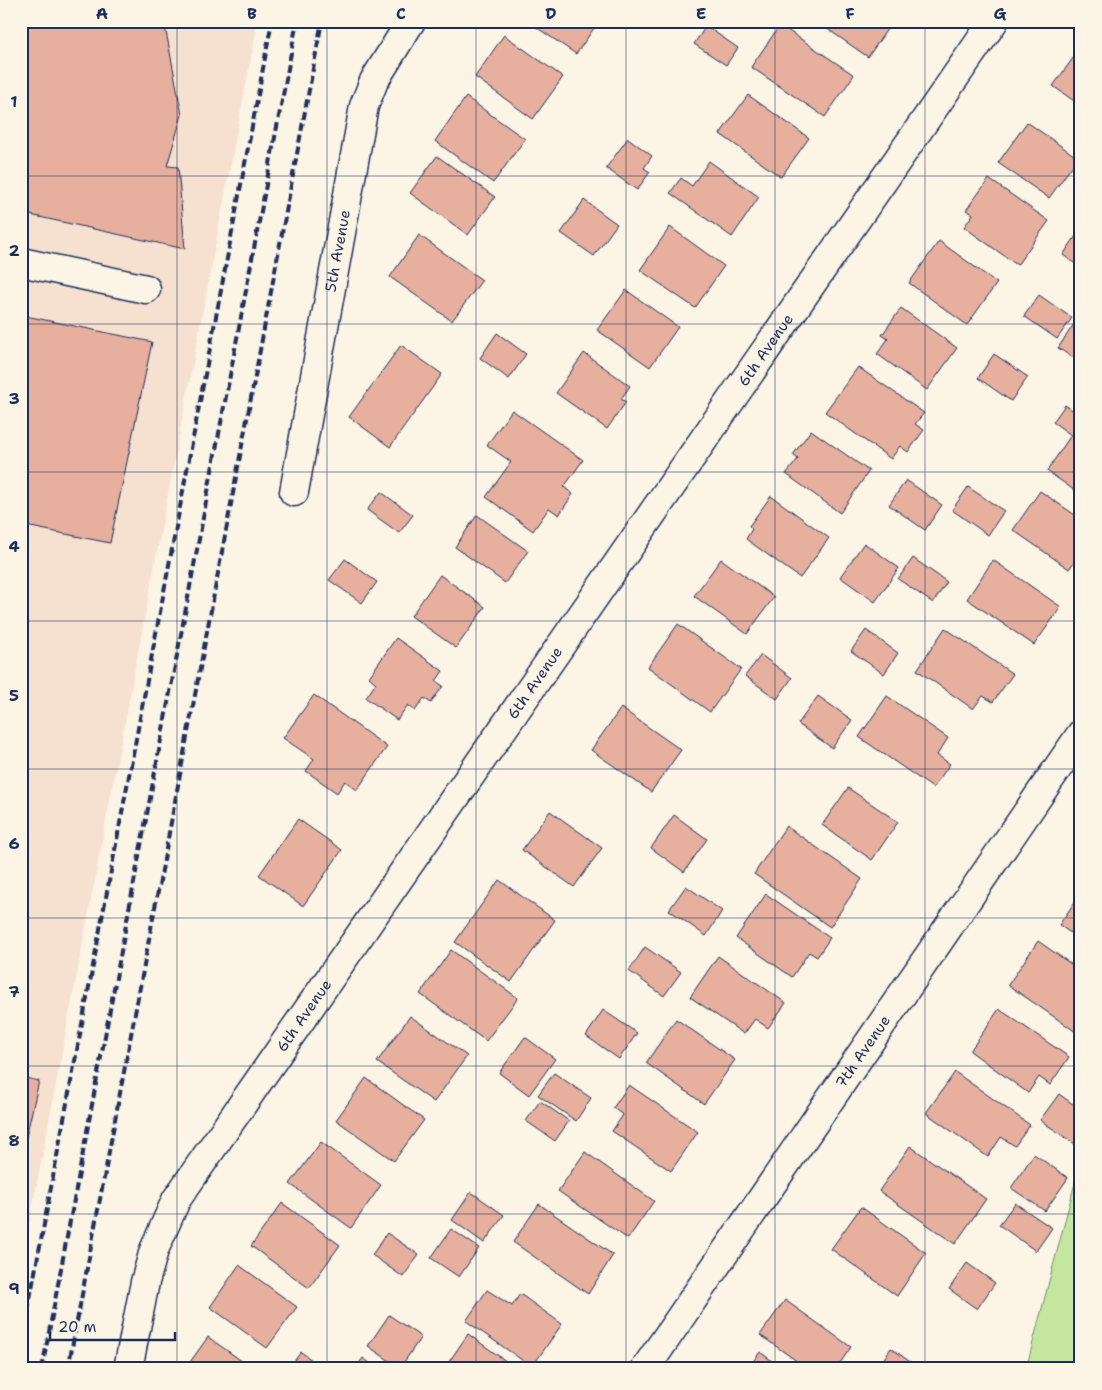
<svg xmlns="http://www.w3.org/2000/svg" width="1102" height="1390" font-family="'Shantell Sans',sans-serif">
<rect width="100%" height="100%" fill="#fcf5e5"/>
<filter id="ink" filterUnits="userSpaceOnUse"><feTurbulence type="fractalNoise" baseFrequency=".02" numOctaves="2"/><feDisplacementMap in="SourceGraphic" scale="10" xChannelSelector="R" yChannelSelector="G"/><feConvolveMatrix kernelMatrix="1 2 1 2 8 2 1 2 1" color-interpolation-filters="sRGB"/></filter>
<g filter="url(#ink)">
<path fill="#f6e0d0" d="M 21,21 L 258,21 L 21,1268 Z"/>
<path fill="#c4e69f" stroke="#708a7e" d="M 1081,1160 L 1081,1369 L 1026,1369 Z"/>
<path fill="#e7af9e" stroke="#1b2f5e" d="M 21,21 L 164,21 L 182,115 L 167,166 L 178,167 L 185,249 L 21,213 Z
M 527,21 L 599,21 L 576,54 Z
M 816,21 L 891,21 L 892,22 L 868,57 Z
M 780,25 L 854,75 L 825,117 L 751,67 Z
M 706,26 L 738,48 L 726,65 L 694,44 Z
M 504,35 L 563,77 L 533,119 L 475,77 Z
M 1081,47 L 1081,106 L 1053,86 Z
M 748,95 L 809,138 L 781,177 L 720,134 Z
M 466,97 L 525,139 L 493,183 L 435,141 Z
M 1027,122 L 1078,158 L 1049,198 L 998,163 Z
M 628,138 L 652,156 L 644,168 L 650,172 L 637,190 L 606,168 Z
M 437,156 L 495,197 L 468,235 L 410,193 Z
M 709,161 L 759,197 L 732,237 L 670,193 L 681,178 L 692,186 Z
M 989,179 L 1049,221 L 1017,265 L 964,227 L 973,214 L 966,210 Z
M 584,200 L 617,224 L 594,256 L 561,233 Z
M 670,227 L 724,266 L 695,308 L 640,270 Z
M 1080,230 L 1081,230 L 1081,268 L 1063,255 Z
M 419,235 L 482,280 L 452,321 L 390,277 Z
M 939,241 L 997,283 L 967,325 L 909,283 Z
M 626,290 L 678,327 L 650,367 L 597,330 Z
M 1039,295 L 1072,318 L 1057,339 L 1024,316 Z
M 901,308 L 957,348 L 927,390 L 877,354 L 888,339 L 882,335 Z
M 21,315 L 152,342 L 110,543 L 21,525 Z
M 1078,318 L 1081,321 L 1081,363 L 1058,348 Z
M 497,333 L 526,354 L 509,379 L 480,358 Z
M 401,345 L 442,374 L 390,447 L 349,417 Z
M 584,353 L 630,386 L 621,399 L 626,402 L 607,429 L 556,393 Z
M 994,354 L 1028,377 L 1011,401 L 978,378 Z
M 858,367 L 924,413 L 915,424 L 924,430 L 908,452 L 900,446 L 891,459 L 825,412 Z
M 1065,405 L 1081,416 L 1081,495 L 1047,471 L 1071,435 L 1053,422 Z
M 512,410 L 583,460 L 564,487 L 573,494 L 559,515 L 549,508 L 533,531 L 486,497 L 511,462 L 487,445 Z
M 811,430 L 869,471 L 840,513 L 786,474 L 798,459 L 793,455 Z
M 906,480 L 942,505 L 925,530 L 889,505 Z
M 968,487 L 1004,511 L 988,535 L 952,510 Z
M 1040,491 L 1081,519 L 1081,553 L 1069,569 L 1013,530 Z
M 381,492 L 413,515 L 399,533 L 367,510 Z
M 771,496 L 829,538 L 800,578 L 746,539 L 752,529 L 749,526 Z
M 477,515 L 528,551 L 505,583 L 455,547 Z
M 864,543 L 899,568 L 875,602 L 840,577 Z
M 913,558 L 947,582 L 933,603 L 898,579 Z
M 345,559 L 377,582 L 362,603 L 329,580 Z
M 721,559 L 774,597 L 747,634 L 694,596 Z
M 993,560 L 1061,607 L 1034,645 L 967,599 Z
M 440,575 L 485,607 L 456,648 L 411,616 Z
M 678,624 L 741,669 L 710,712 L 648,667 Z
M 945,628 L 1013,674 L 993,702 L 983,696 L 973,709 L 917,670 Z
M 866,630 L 898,653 L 884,674 L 851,651 Z
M 396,638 L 443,671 L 436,681 L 443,686 L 431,703 L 424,698 L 415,711 L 408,705 L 397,720 L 366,698 L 376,683 L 369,677 Z
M 761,655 L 792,678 L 777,699 L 745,676 Z
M 314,695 L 387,747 L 357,790 L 345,781 L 337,793 L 306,771 L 314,759 L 283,738 Z
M 818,696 L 852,720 L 832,748 L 798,724 Z
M 887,696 L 948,738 L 937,755 L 950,764 L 933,788 L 859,737 Z
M 621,708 L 681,750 L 651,792 L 591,750 Z
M 848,788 L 898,822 L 872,860 L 822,825 Z
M 550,811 L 602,848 L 574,887 L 522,850 Z
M 674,815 L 707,839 L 684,872 L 651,848 Z
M 298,819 L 342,850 L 303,906 L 259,875 Z
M 786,826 L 862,879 L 830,927 L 754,874 Z
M 499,880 L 555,920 L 511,982 L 455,942 Z
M 686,886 L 722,911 L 706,936 L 669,910 Z
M 1081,893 L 1081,940 L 1059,925 Z
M 766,894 L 830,938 L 817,957 L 809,952 L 792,977 L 736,938 Z
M 1038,941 L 1081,971 L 1081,1026 L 1076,1032 L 1008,985 Z
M 645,947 L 681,972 L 664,996 L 629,971 Z
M 451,950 L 518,998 L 486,1041 L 420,994 Z
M 718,956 L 786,1003 L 768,1028 L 755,1019 L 744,1034 L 690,997 Z
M 999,1009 L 1069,1057 L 1050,1085 L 1039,1077 L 1028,1093 L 970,1051 Z
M 603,1010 L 637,1033 L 619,1059 L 586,1036 Z
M 410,1016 L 467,1056 L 434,1102 L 377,1062 Z
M 676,1019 L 735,1060 L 704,1104 L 646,1063 Z
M 525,1037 L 555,1059 L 529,1095 L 499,1073 Z
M 955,1072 L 1030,1125 L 1015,1146 L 1001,1137 L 988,1157 L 926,1113 Z
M 554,1073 L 591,1098 L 576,1121 L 538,1095 Z
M 21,1077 L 39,1081 L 21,1159 Z
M 366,1078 L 424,1120 L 394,1161 L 336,1120 Z
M 629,1085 L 698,1132 L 671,1171 L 612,1131 L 623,1115 L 613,1108 Z
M 1059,1094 L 1081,1110 L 1081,1135 L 1075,1144 L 1040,1120 Z
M 540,1101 L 569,1121 L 555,1141 L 526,1121 Z
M 321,1142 L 381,1185 L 351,1228 L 290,1184 Z
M 910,1146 L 986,1199 L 955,1244 L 879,1191 Z
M 585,1152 L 654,1201 L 628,1239 L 558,1191 Z
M 1034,1154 L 1068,1178 L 1045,1211 L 1011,1188 Z
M 471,1192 L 504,1215 L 484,1243 L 452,1220 Z
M 282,1203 L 340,1245 L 309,1288 L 251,1246 Z
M 1015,1203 L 1052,1228 L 1036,1251 L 999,1225 Z
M 539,1204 L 613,1255 L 588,1294 L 513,1242 Z
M 861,1207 L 926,1253 L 897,1296 L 831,1249 Z
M 451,1229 L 479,1248 L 459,1277 L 431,1258 Z
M 387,1233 L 419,1255 L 403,1277 L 372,1255 Z
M 967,1263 L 995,1283 L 977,1309 L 949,1289 Z
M 239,1265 L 297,1307 L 267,1348 L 210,1307 Z
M 487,1290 L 512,1306 L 520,1294 L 562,1324 L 532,1367 L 466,1321 Z
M 785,1300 L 851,1347 L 836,1369 L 808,1369 L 760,1335 Z
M 389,1315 L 421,1337 L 400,1368 L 368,1346 Z
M 468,1334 L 517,1369 L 444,1369 Z
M 208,1337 L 253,1369 L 185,1369 Z
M 891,1348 L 920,1369 L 877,1369 Z
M 301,1352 L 324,1369 L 288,1369 Z
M 760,1352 L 783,1369 L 740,1369 L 744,1363 L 749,1367 Z
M 363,1358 L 378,1369 L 355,1369 Z"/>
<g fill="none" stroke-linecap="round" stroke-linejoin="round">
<g stroke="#1b2f5e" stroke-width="31">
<g id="street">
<path d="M 21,262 L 146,289"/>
<path id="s1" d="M 294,492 L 364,106 L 374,81 L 411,21"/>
<path id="s2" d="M 128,1369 L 145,1282 L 154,1250 L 176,1200 L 994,21"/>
<path id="s3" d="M 645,1369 L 1081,734"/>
</g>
</g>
<use href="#street" stroke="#fcf5e5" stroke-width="28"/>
<path stroke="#1b2f5e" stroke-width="4" stroke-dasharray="8 4" stroke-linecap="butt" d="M 21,1346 L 272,21
M 42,1369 L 297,21
M 68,1369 L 322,21"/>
</g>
</g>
<path fill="none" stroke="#1b2f5e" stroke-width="1" stroke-opacity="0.55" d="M 177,21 L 177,1369M 327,21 L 327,1369M 476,21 L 476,1369M 626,21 L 626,1369M 775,21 L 775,1369M 925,21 L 925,1369M 21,176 L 1081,176M 21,324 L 1081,324M 21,472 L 1081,472M 21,621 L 1081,621M 21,769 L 1081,769M 21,918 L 1081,918M 21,1066 L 1081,1066M 21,1214 L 1081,1214"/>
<g text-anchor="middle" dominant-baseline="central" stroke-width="5" stroke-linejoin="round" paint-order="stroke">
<g font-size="15" fill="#1b2f5e" stroke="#fcf5e5">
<text stroke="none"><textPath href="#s1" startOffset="245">5th Avenue</textPath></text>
<text stroke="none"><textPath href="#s2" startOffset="1211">6th Avenue</textPath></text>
<text stroke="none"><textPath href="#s2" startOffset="806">6th Avenue</textPath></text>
<text stroke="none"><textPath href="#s2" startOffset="401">6th Avenue</textPath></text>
<text stroke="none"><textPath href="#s3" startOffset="385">7th Avenue</textPath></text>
</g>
</g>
<rect width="1102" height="1390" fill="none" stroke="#fcf5e5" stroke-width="55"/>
<path d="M50 1332v8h125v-8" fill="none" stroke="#1b2f5e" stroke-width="2.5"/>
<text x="58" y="1332" font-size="15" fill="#1b2f5e" stroke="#fcf5e5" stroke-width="4" paint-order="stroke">20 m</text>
<rect x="28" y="28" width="1046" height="1334" fill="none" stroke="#1b2f5e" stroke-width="2"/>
<g font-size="16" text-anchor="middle" font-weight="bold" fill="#1b2f5e">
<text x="102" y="19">A</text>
<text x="252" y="19">B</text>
<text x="401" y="19">C</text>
<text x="551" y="19">D</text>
<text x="701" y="19">E</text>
<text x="850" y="19">F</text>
<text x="1000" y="19">G</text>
<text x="14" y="107">1</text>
<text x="14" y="256">2</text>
<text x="14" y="404">3</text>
<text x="14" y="552">4</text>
<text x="14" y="701">5</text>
<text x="14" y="849">6</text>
<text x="14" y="997">7</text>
<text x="14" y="1146">8</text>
<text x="14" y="1294">9</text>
</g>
</svg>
